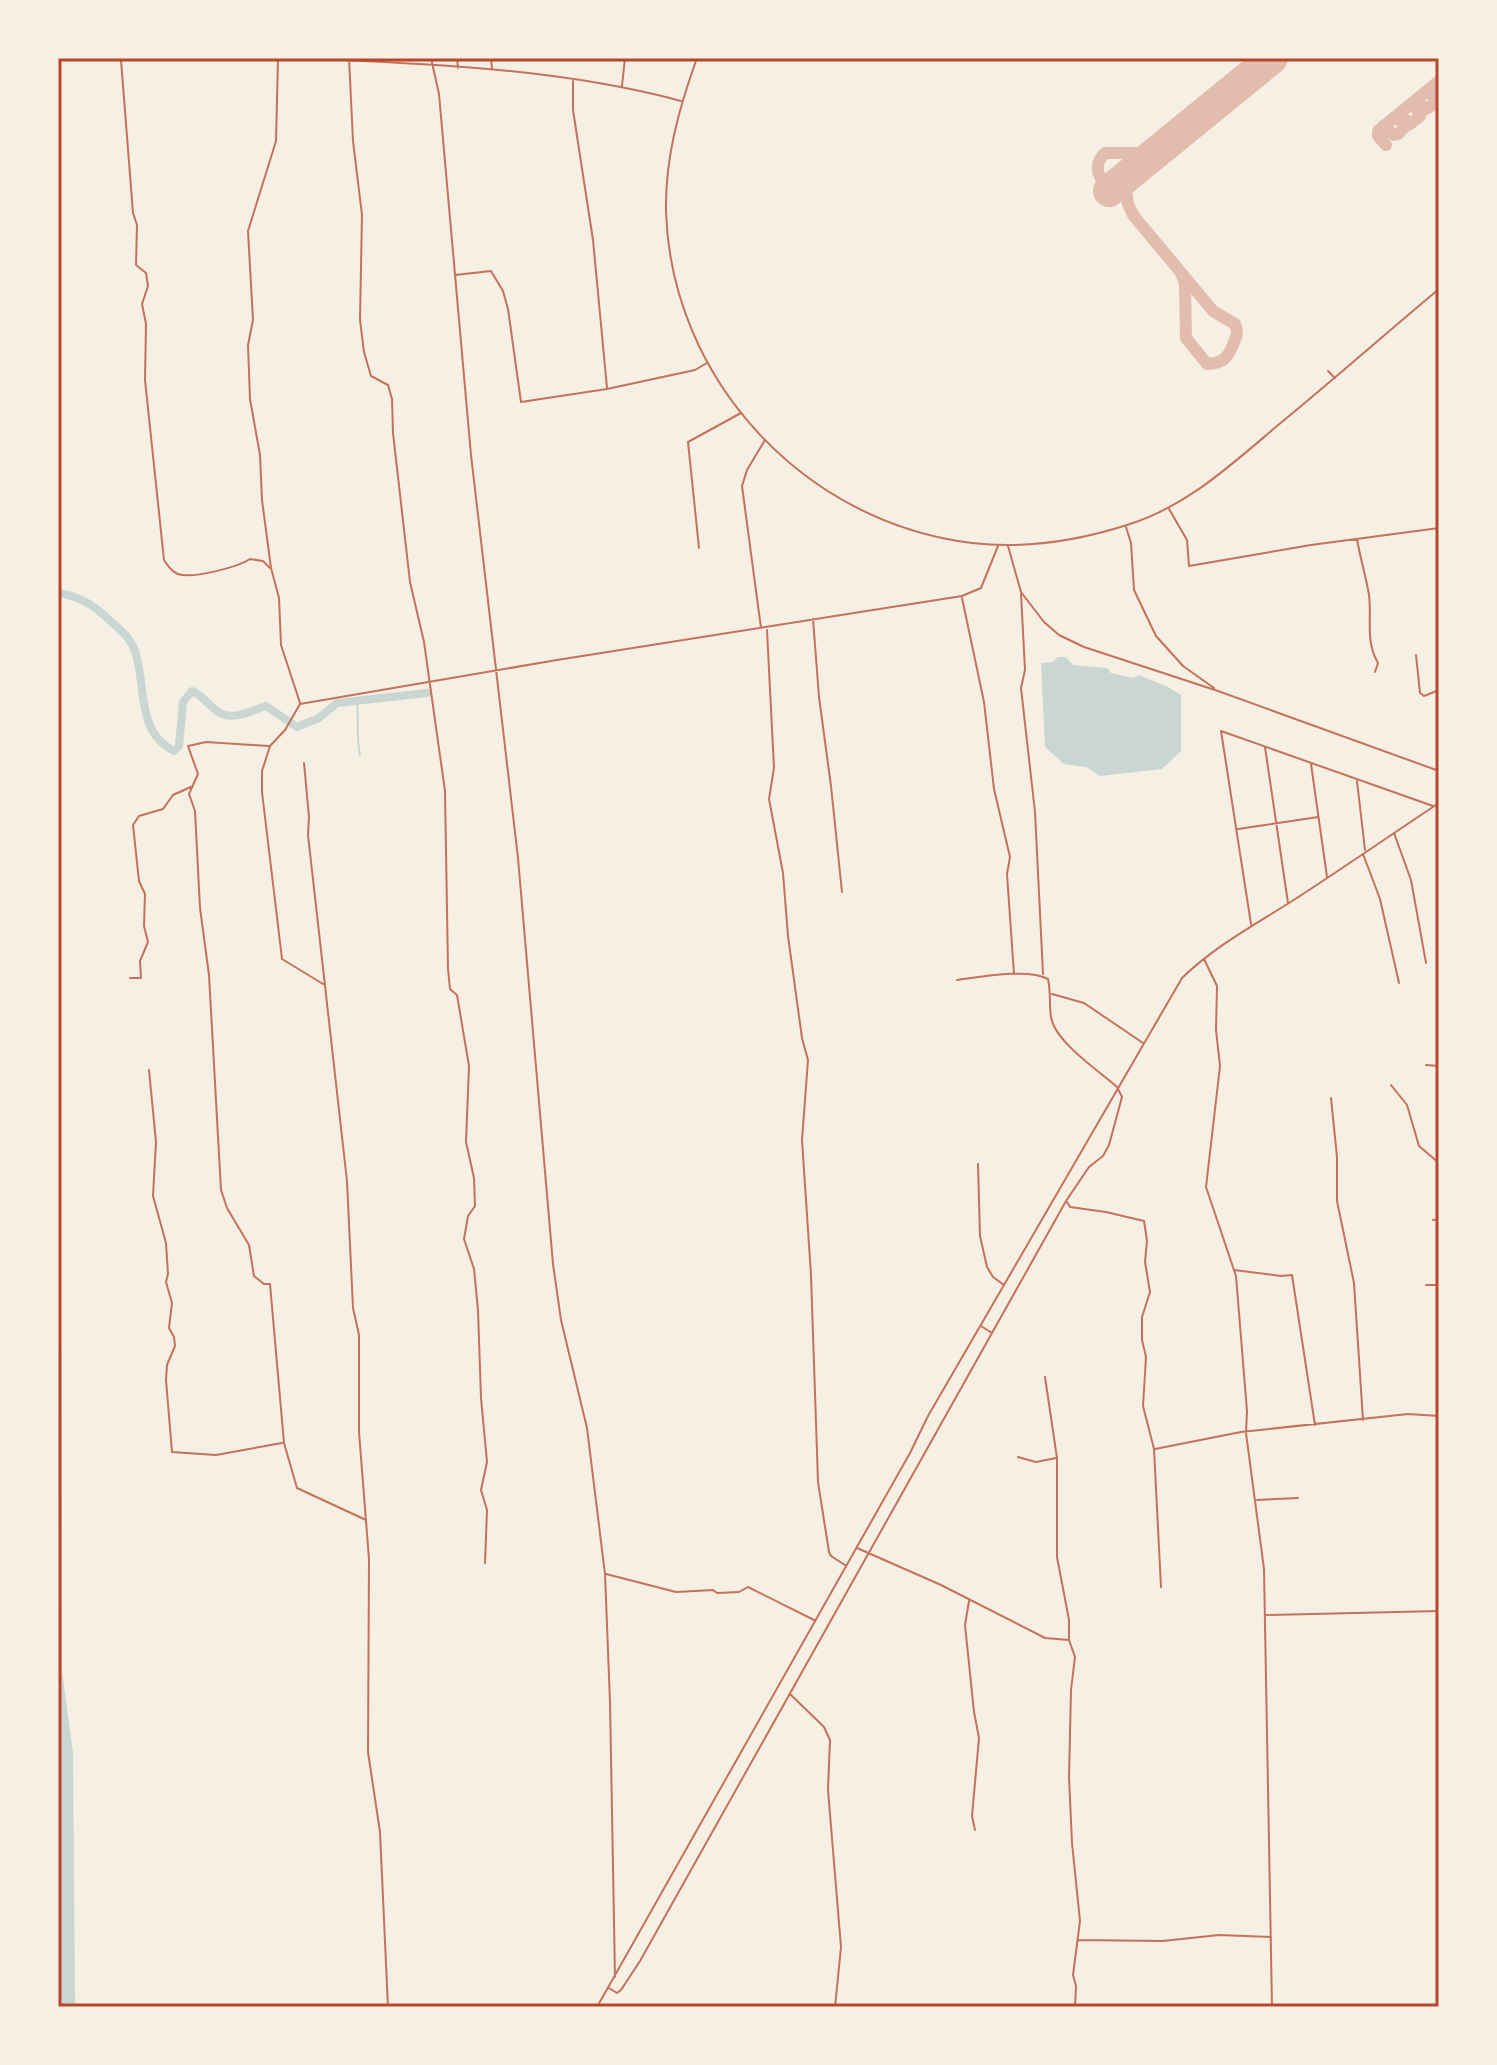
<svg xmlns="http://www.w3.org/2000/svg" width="1497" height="2065" font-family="'IBM Plex Serif',serif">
<rect width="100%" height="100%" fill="#f6efe4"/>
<path fill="#c9d6d2" d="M 1058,657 L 1066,657 L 1073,665 L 1107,668 L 1111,673 L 1134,678 L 1139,675 L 1168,687 L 1181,695 L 1181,751 L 1162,769 L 1100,776 L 1086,767 L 1064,764 L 1045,747 L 1041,663 L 1053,662 Z
M 58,1273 L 61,1341 L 62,1671 L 73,1752 L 75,2007 L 58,2007 Z"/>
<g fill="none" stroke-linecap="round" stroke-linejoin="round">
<path stroke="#c9d6d2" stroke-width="2" d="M 357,700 C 359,719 356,738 360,755"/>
<path stroke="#c9d6d2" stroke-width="8" d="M 58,593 C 78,596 93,604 107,618 C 119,629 129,635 135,651 C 147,686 135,731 174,751 L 179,746 L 183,702 L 192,691 C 204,696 207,704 217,711 C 231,722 251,711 266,706 L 297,727 L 319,718 L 337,703 L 427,693"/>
<path stroke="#e2bdae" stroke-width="12" d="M 1417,102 L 1426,109 L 1435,104 L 1436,100 L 1427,91
M 1399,118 L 1399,114 L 1410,124 L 1420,116 L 1420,112 L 1411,104
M 1383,126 L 1394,135 L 1398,134 L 1405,127 L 1398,118
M 1386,145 L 1378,136 L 1378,131 L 1439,81
M 1141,165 L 1137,175 L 1126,189 L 1128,204 L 1133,215 L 1213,311 L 1235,324 C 1239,334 1236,336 1233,345 C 1227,359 1223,363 1207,364 L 1186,338 L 1185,284 L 1181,273
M 1130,187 L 1112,189 C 1098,180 1092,166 1105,153 L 1155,153"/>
<path stroke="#e2bdae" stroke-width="32" d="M 1109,191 L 1272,58"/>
<path stroke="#c5725c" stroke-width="2" d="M 99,58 L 106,60 L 132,58
M 278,58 L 276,141 L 248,231 L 253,320 L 248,345 L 250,399 L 260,455 L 262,500 L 271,568 L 279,598 L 281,645 L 300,703
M 302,58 C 428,64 559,68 681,101
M 349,58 L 353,141 L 362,215 L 360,320 L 364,352 L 371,376 L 388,385 L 392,399 L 393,433 L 410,582 L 424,642 L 445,791 L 448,969 L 450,989 L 457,995 L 469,1066 L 466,1142 L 474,1178 L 475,1206 L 468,1216 L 464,1239 L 474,1269 L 478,1310 L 481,1398 L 487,1462 L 481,1490 L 487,1510 L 485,1563
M 431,58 L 439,94 L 471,455 L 518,858 L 553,1264 L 561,1320 L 587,1428 L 605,1574 L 610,1702 L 615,1977
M 457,58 L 458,68
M 491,58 L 492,69
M 121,60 L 133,213 L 137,225 L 136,265 L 146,273 L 148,286 L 142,304 L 146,324 L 145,380 L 164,560 C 168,566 171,571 178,574 C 193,579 238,567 250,559 L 263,561 L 270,568
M 573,81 L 573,110 L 593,240 L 607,388
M 622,86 L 625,58
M 455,275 L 491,271 L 503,291 L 508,309 L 521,402 L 607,389 L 695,370 L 707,363
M 1328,371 L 1335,378
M 1169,509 L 1187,540 L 1189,566 L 1311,545 L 1439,528
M 1126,527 L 1131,543 L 1134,590 L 1156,636 L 1183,666 L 1214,688
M 1357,539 C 1360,558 1366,576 1369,595 C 1372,619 1365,641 1378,663 L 1375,672
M 1008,546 L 1021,592 L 1044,622 L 1059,635 L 1084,647 L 1218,691 L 1439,771
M 699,548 L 688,442 L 741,413
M 1021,594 L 1025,670 L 1021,688 L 1035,812 L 1043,974
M 962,598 L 984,702 L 994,789 L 1010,857 L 1007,874 L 1014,974
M 813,619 L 819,697 L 831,786 L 842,892
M 761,628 L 742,486 L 747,470 L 765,440
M 767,630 L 774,768 L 769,799 L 783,873 L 788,936 L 802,1038 L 808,1060 L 802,1140 L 811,1275 L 818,1482 L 829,1552 L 831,1556 L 845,1565
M 1416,655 L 1420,693 L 1424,696 L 1439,690
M 269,746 L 206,742 L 188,746 L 198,774 L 189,794 L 195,811 L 200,908 L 209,975 L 221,1190 L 227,1208 L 249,1245 L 254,1276 L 264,1284 L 270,1284 L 284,1443 L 297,1488 L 366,1520
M 1265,747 L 1288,903
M 304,763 L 309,817 L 308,835 L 347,1181 L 353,1308 L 359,1335 L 359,1432 L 369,1559 L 368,1752 L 380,1832 L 388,2007
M 1311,764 L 1327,877
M 1357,781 L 1365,850
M 1238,829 L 1318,817
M 1394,833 L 1411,880 L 1426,963
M 1363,854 L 1380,899 L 1399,983
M 1251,924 L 1221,731 L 1433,806
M 1204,959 L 1217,986 L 1216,1030 L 1220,1066 L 1206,1187 L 1236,1276 L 1247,1411 L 1246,1433 L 1264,1569 L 1272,2007
M 130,978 L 141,978 L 140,961 L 148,942 L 144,926 L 145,894 L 139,881 L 133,825 L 139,816 L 163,809 L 173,795 L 193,786
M 323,984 L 282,959 L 262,792 L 262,771 L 270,746 L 285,730 L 300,704 L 557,660 L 962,596 L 981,588 L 998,546
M 1052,994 L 1084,1003 L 1143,1043
M 1426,1065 L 1439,1066
M 149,1070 L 156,1142 L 153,1196 L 166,1243 L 168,1274 L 166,1282 L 172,1303 L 169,1328 L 174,1337 L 175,1346 L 167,1365 L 166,1380 L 172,1452 L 216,1455 L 282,1443
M 1391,1085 L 1407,1105 L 1419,1146 L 1439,1163
M 1331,1098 L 1337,1157 L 1337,1201 L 1354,1283 L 1363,1420
M 978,1164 L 980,1236 L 987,1267 L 993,1277 L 1004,1285
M 1067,1202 L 1070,1207 L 1106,1212 L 1144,1221 L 1147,1241 L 1145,1262 L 1150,1292 L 1142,1317 L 1142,1340 L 1146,1357 L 1143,1406 L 1154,1449 L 1161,1587
M 1433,1220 L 1439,1219
M 1234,1270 L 1281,1276 L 1292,1275 L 1315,1425
M 1426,1285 L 1439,1285
M 981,1326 L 992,1333
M 1045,1377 L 1057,1458 L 1057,1557 L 1069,1620 L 1069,1639
M 1155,1449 L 1241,1432 L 1408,1414 L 1439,1416
M 1018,1457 L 1036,1462 L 1056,1458
M 1257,1500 L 1298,1498
M 857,1548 L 941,1585 L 1045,1638 L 1069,1640 L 1075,1657 L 1071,1690 L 1069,1777 L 1072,1843 L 1080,1921 L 1073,1975 L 1076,1986 L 1075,2007
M 606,1574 L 676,1592 L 713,1590 L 717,1593 L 739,1592 L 748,1587 L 814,1620
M 969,1601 L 965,1625 L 974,1712 L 979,1738 L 972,1816 L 975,1830
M 1265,1615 L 1439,1611
M 790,1694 L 824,1727 L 830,1740 L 828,1790 L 841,1947 L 835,2007
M 1078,1940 L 1163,1941 L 1219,1935 L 1271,1937
M 609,1988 L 617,1993 L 621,1990 L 640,1961 L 1066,1201 L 1089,1167 L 1103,1156 L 1109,1145 L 1122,1097 L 1117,1087 C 1098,1070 1055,1042 1051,1017 C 1049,1004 1051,992 1048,979 C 1028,968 980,977 957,980
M 597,2007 L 910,1453 L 928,1416 L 1182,978 C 1214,947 1251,927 1289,903 C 1339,871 1389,836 1439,803"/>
<path stroke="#c5725c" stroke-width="2" d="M 697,58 C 679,108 665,158 666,211 C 671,380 805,523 972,543 C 1024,549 1077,541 1127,525 C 1186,507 1231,465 1277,426 C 1332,381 1385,334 1439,289"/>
</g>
<rect width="1497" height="2065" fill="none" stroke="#f6efe4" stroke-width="120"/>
<rect x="60" y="60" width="1377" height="1945" fill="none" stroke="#b5482f" stroke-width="3"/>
</svg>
